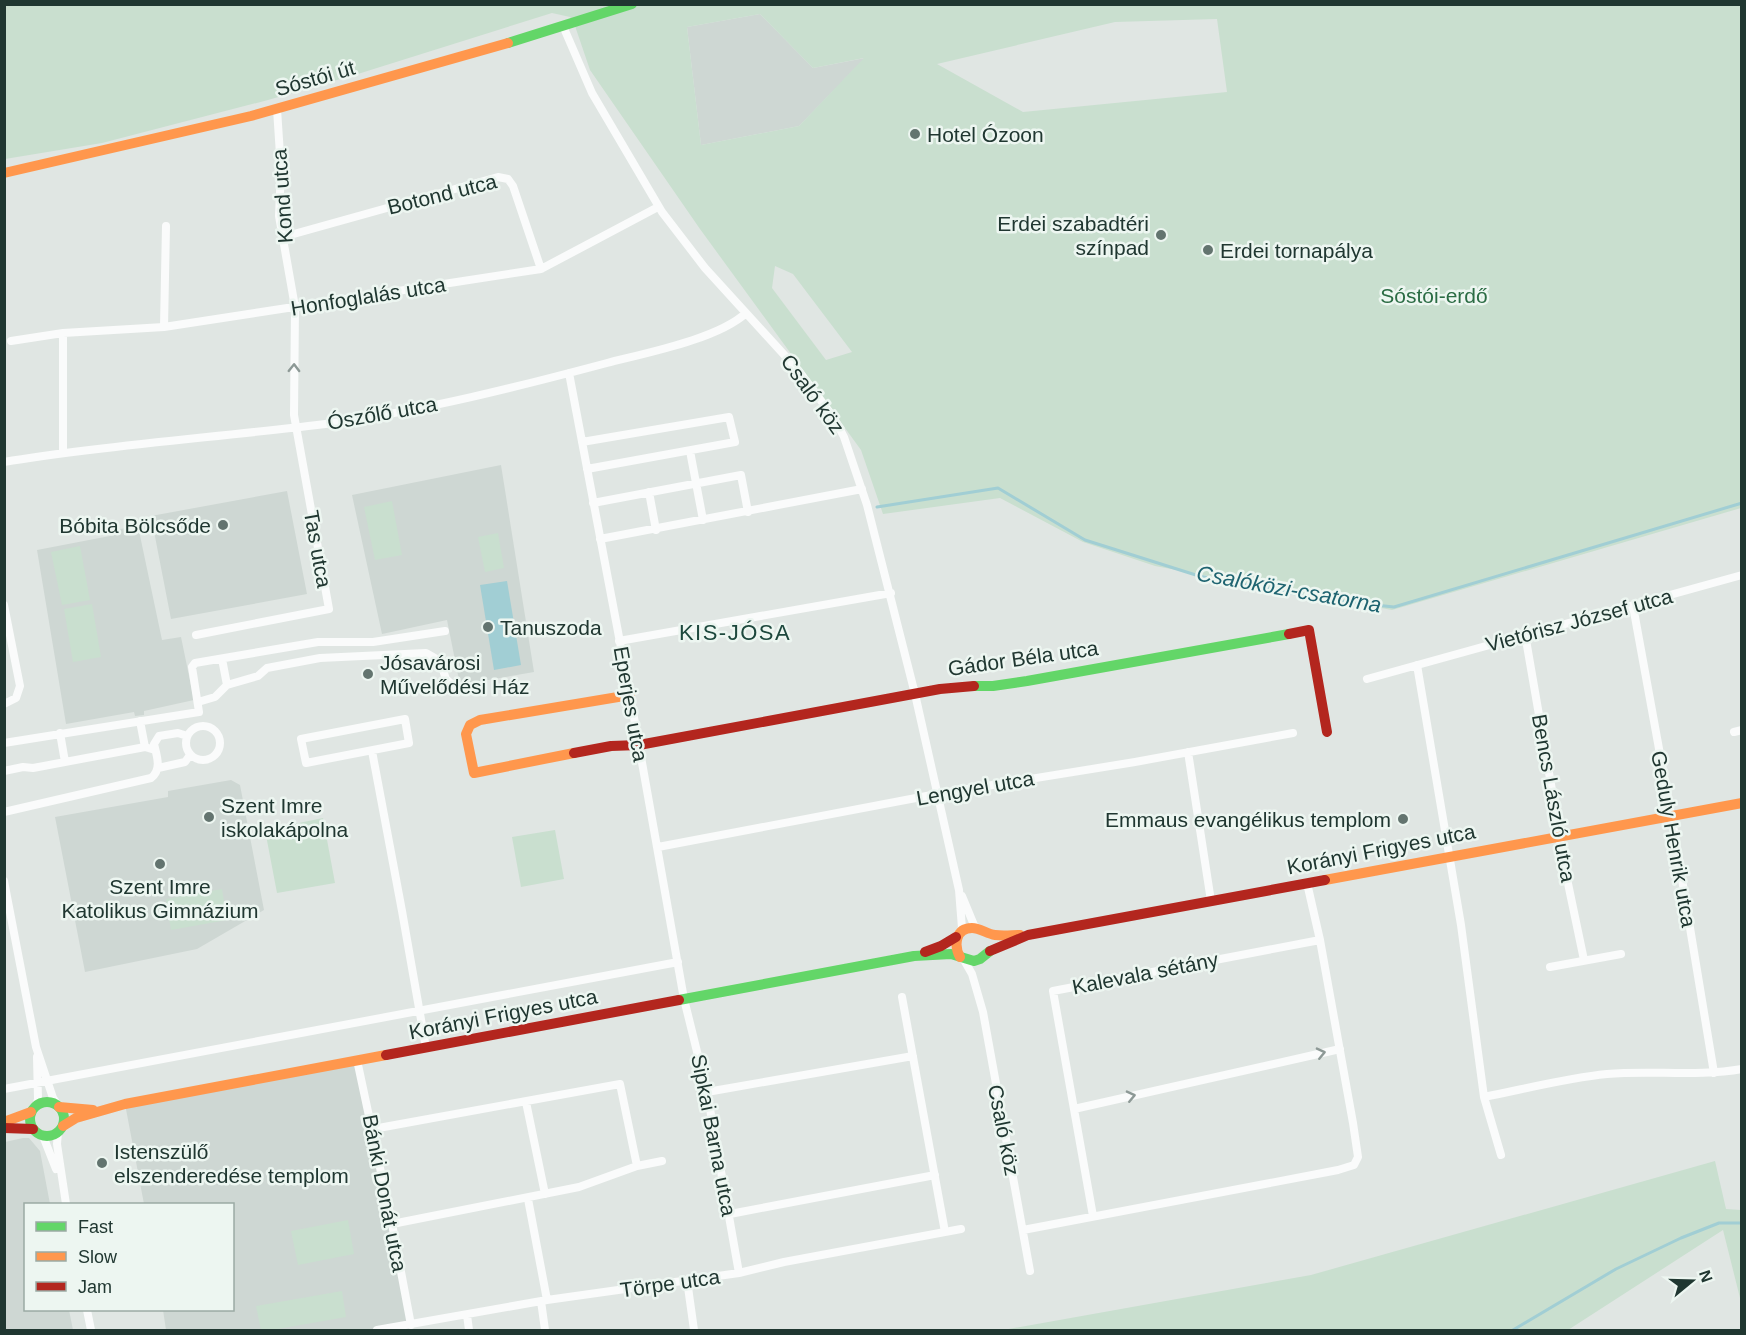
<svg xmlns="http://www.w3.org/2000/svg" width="1746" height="1335" font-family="Helvetica,sans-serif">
<rect width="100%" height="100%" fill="#e0e6e3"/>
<path fill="#ced7d3" d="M 760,14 L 813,68 L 865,58 L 799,126 L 701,145 L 687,27 Z
M 501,465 L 534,672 L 460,685 L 447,620 L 382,634 L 352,495 Z
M 287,491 L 307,594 L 171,619 L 151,516 Z
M 138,526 L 162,640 L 181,637 L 194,700 L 144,711 L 144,715 L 135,716 L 134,712 L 66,724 L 37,550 L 115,535 L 114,530 Z
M 231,780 L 240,785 L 264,910 L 197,949 L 85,972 L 55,817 L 168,797 L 168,791 Z
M 357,1060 L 411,1325 L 377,1330 L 166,1330 L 163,1310 L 232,1310 L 232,1204 L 144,1204 L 125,1104 Z
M 23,1138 L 29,1138 L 40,1151 L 50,1204 L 26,1204 L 26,1310 L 69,1310 L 73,1330 L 5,1330 L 5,1142 Z"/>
<path fill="#c9dfcf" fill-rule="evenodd" d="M 5,5 L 1741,5 L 1741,508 L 1392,610 L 1155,566 L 1083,542 L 1000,498 L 883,514 L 861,450 L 700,229 L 590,70 L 574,23 L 570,17 L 552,13 L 361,73 L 268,100 L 102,143 L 5,159 ZM 760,14 L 813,68 L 864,58 L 799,126 L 701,145 L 687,27 ZM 1217,19 L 1227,92 L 1023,112 L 937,64 L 1115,22 ZM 775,266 L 793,274 L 852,352 L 826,360 L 772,288 Z
M 392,501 L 402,555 L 375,560 L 364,507 Z
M 498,533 L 504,568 L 485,572 L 478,537 Z
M 80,546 L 90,600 L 62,605 L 51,552 Z
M 92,604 L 101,657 L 73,662 L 64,609 Z
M 323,818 L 335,883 L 277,893 L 265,830 Z
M 555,830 L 564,879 L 521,887 L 512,837 Z
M 222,889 L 227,920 L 171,930 L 166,899 Z
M 1715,1161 L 1726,1209 L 1741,1210 L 1741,1302 L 1723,1230 L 1568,1330 L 1003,1330 L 1311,1275 Z
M 348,1220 L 354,1254 L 298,1265 L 291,1231 Z
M 342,1291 L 346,1317 L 272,1330 L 261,1330 L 256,1306 Z"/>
<path fill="#a1ced4" d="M 507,581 L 521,665 L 494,670 L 480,585 Z"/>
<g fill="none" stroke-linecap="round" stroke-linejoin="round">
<path stroke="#a1ced4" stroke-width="3" d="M 877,507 L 998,488 L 1085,540 L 1199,576 L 1329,600 L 1394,607 L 1742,503
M 1513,1330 L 1616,1269 L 1681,1238 L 1719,1223 L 1742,1223"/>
<path stroke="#fafbfb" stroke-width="8" d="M 563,26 L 592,93 L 662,212 L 705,268 L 798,370 L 834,418 L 844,437 L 867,505 L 915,694 L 959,890 L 962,928 L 959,933
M 283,237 L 498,177 L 508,179 L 513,186 L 541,269
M 164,327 L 166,226
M 11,341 L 63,333
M 569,373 L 630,695 L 684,999 L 707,1092 L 739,1273
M 582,442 L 729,417 L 735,442 L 587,469
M 690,451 L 703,520
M 63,453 L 63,333 L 164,327 L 541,269 L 658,207
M 4,462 C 113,444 224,437 333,423 C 426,410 517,387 607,363 C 646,353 718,339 746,313
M 649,492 L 656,530
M 593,503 L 741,475 L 748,512
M 600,539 L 862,489
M 4,605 L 20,686 L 16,698 L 4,704
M 1633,606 L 1674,831 L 1714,1073
M 1525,634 L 1557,819 L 1561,850 L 1584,960
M 196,635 L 329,609 L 294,415 L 295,307 L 279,216 L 281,170 L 277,109
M 619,641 L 891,593
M 222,659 L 227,685
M 1417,665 L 1461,925 L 1484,1097 L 1501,1155
M 1367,679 L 1742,575
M 198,702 L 215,697 L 227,685 L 258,676 L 267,668 L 320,658 L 426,653 L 440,661 L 446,679 L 455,687
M 405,719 L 409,743 L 306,763 L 301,739 Z
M 140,721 L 145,747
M186 743a17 17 0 1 1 34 0a17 17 0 1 1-34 0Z
M 1734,732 L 1742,730
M 60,733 L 65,762
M 4,743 L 199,712 L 192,667 L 195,663 L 318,642 L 373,642 L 445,631
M 372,751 L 402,911 L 426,1048
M 1188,752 L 1211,901
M 158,768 L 185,762 L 190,755
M 4,771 L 23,767 L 33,768 L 145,747 L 155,750
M 4,812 L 151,778 C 162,770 157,756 154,744 L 159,736 L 178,733 L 187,736
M 658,847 L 937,794 L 1135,762 L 1293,733
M 4,881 L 36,1047 L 53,1098 L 59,1107
M 962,896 L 974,925 L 978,929
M 964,960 L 972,974 L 983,1012 L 1030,1271
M 1550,967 L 1621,954
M 902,997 L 945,1232
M 357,1060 L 392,1224 L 411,1325
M 4,1089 L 678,962
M 707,1092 L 913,1056
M 1484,1097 C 1525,1089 1566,1078 1607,1074 C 1652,1070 1697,1077 1742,1069
M 526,1102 L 545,1194
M 36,1106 L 38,1099 L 37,1057
M 1074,1109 L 1340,1049
M 373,1129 L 620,1084 L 637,1166
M 58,1132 L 57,1144 L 66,1204
M 43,1136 L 56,1169
M 528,1199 L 547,1300
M 730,1214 L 935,1175
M 1093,1216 L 1053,991 L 1320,940
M 392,1224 L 579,1187 L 637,1166 L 662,1161
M 1023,1230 L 1338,1170 L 1354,1165 L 1358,1157 L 1353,1123 L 1320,940 L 1307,883
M 687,1280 L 694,1330
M 541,1301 L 545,1330
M 87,1310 L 91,1330
M 467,1315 L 469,1330
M 377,1330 L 547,1300 L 739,1273 L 784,1262 L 961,1229"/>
<path stroke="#63d668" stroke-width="10" d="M 508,43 L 632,4
M 974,686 L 993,686 L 1027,681 L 1289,634
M 679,1000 L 914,956 L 951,954 L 974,961 L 980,959 L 990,951
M30 1119a17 17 0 1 1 34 0a17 17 0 1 1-34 0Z"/>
<path stroke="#ff974d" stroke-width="10" d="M 4,173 L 251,116 L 508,43
M 574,753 L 474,773 L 466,734 L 470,725 L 480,720 L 630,695
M 1325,880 L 1742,803
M 960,957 C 954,946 955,928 972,928 C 980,928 987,934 995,935 C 1004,936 1012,935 1020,935
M 59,1107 L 93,1110
M 4,1122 L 31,1112
M 63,1126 L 76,1118 L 125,1104 L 386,1055"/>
<path stroke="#b3261e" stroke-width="10" d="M 1289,634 L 1309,630 L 1327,732
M 574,753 L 611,746 L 639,745 L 940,689 L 974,686
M 990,951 L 1028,935 L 1325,880
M 925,952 L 941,946 L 956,937
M 386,1055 L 679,1000
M 4,1128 L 33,1129"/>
</g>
<defs><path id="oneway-chevron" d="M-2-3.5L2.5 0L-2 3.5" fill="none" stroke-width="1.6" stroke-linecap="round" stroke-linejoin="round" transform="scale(1.5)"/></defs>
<g stroke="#8d9996">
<use href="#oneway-chevron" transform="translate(294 368) rotate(-89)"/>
<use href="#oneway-chevron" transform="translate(1321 1053) rotate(-13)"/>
<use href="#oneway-chevron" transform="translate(1131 1096) rotate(-13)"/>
</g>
<g fill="#63746f" stroke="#edf6f1" stroke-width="2">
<circle cx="915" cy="134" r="6"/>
<circle cx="1161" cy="235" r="6"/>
<circle cx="1208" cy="250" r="6"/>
<circle cx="223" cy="525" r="6"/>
<circle cx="488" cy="627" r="6"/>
<circle cx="368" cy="674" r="6"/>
<circle cx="209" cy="817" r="6"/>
<circle cx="1403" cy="819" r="6"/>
<circle cx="160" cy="864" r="6"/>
<circle cx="102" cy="1163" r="6"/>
</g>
<g text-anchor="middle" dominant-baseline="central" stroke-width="5" stroke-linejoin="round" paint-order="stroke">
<g font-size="21" fill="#203731" stroke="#edf6f1">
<text transform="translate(315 78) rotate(-16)">Sóstói út</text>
<text transform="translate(442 194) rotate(-14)">Botond utca</text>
<text transform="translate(282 196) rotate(-94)">Kond utca</text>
<text transform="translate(368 296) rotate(-9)">Honfoglalás utca</text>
<text transform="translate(813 394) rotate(54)">Csaló köz</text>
<text transform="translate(382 413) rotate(-10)">Ószőlő utca</text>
<text transform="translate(318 549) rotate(80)">Tas utca</text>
<text transform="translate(1579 620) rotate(-15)">Vietórisz József utca</text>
<text transform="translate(1023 658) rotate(-8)">Gádor Béla utca</text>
<text transform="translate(631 704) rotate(80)">Eperjes utca</text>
<text transform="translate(975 788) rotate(-10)">Lengyel utca</text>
<text transform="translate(1554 798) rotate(80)">Bencs László utca</text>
<text transform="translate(1674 839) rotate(80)">Geduly Henrik utca</text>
<text transform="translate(1381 849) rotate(-11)">Korányi Frigyes utca</text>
<text transform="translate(1145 973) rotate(-11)">Kalevala sétány</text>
<text transform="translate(503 1014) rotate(-11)">Korányi Frigyes utca</text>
<text transform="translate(1004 1130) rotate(79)">Csaló köz</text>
<text transform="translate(714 1135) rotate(79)">Sipkai Barna utca</text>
<text transform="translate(385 1193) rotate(79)">Bánki Donát utca</text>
<text transform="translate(670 1283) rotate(-8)">Törpe utca</text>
</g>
<g font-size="21" fill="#203731" stroke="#edf6f1" text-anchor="start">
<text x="927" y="134">Hotel Ózoon</text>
<text x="1149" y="223" text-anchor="end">Erdei szabadtéri<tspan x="1149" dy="24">színpad</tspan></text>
<text x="1220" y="250">Erdei tornapálya</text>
<text x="211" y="525" text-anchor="end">Bóbita Bölcsőde</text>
<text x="500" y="627">Tanuszoda</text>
<text x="380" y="662">Jósavárosi<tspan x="380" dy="24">Művelődési Ház</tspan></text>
<text x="221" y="805">Szent Imre<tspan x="221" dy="24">iskolakápolna</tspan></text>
<text x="1391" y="819" text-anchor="end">Emmaus evangélikus templom</text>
<text x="160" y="886" text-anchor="middle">Szent Imre<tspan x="160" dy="24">Katolikus Gimnázium</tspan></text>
<text x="114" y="1151">Istenszülő<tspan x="114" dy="24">elszenderedése templom</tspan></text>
</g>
<g font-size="21" fill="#2b6c44" stroke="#edf6f1">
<text x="1434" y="295">Sóstói-erdő</text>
</g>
<g font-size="22" font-style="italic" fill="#1d6370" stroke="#edf6f1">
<text transform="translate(1289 589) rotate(10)">Csalóközi-csatorna</text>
</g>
<g font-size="22" letter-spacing="1.5" fill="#1d483d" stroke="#edf6f1">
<text x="735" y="632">KIS-JÓSA</text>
</g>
</g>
<rect width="1746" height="1335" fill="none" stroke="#203731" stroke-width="12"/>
<rect x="24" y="1203" width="210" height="108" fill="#edf6f1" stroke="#9baaa4" stroke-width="1.5"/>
<rect x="36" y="1222" width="30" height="9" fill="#63d668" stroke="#9baaa4" stroke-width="1.5"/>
<text x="78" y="1233" font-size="18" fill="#203731">Fast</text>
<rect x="36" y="1252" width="30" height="9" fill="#ff974d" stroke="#9baaa4" stroke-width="1.5"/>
<text x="78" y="1263" font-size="18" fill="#203731">Slow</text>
<rect x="36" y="1282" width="30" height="9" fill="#b3261e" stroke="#9baaa4" stroke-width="1.5"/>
<text x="78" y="1293" font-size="18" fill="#203731">Jam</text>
<g transform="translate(1692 1281) rotate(71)" stroke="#edf6f1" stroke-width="4.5" paint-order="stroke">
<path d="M0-4.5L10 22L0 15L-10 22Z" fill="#203731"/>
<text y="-9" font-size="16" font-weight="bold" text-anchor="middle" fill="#203731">N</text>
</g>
</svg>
